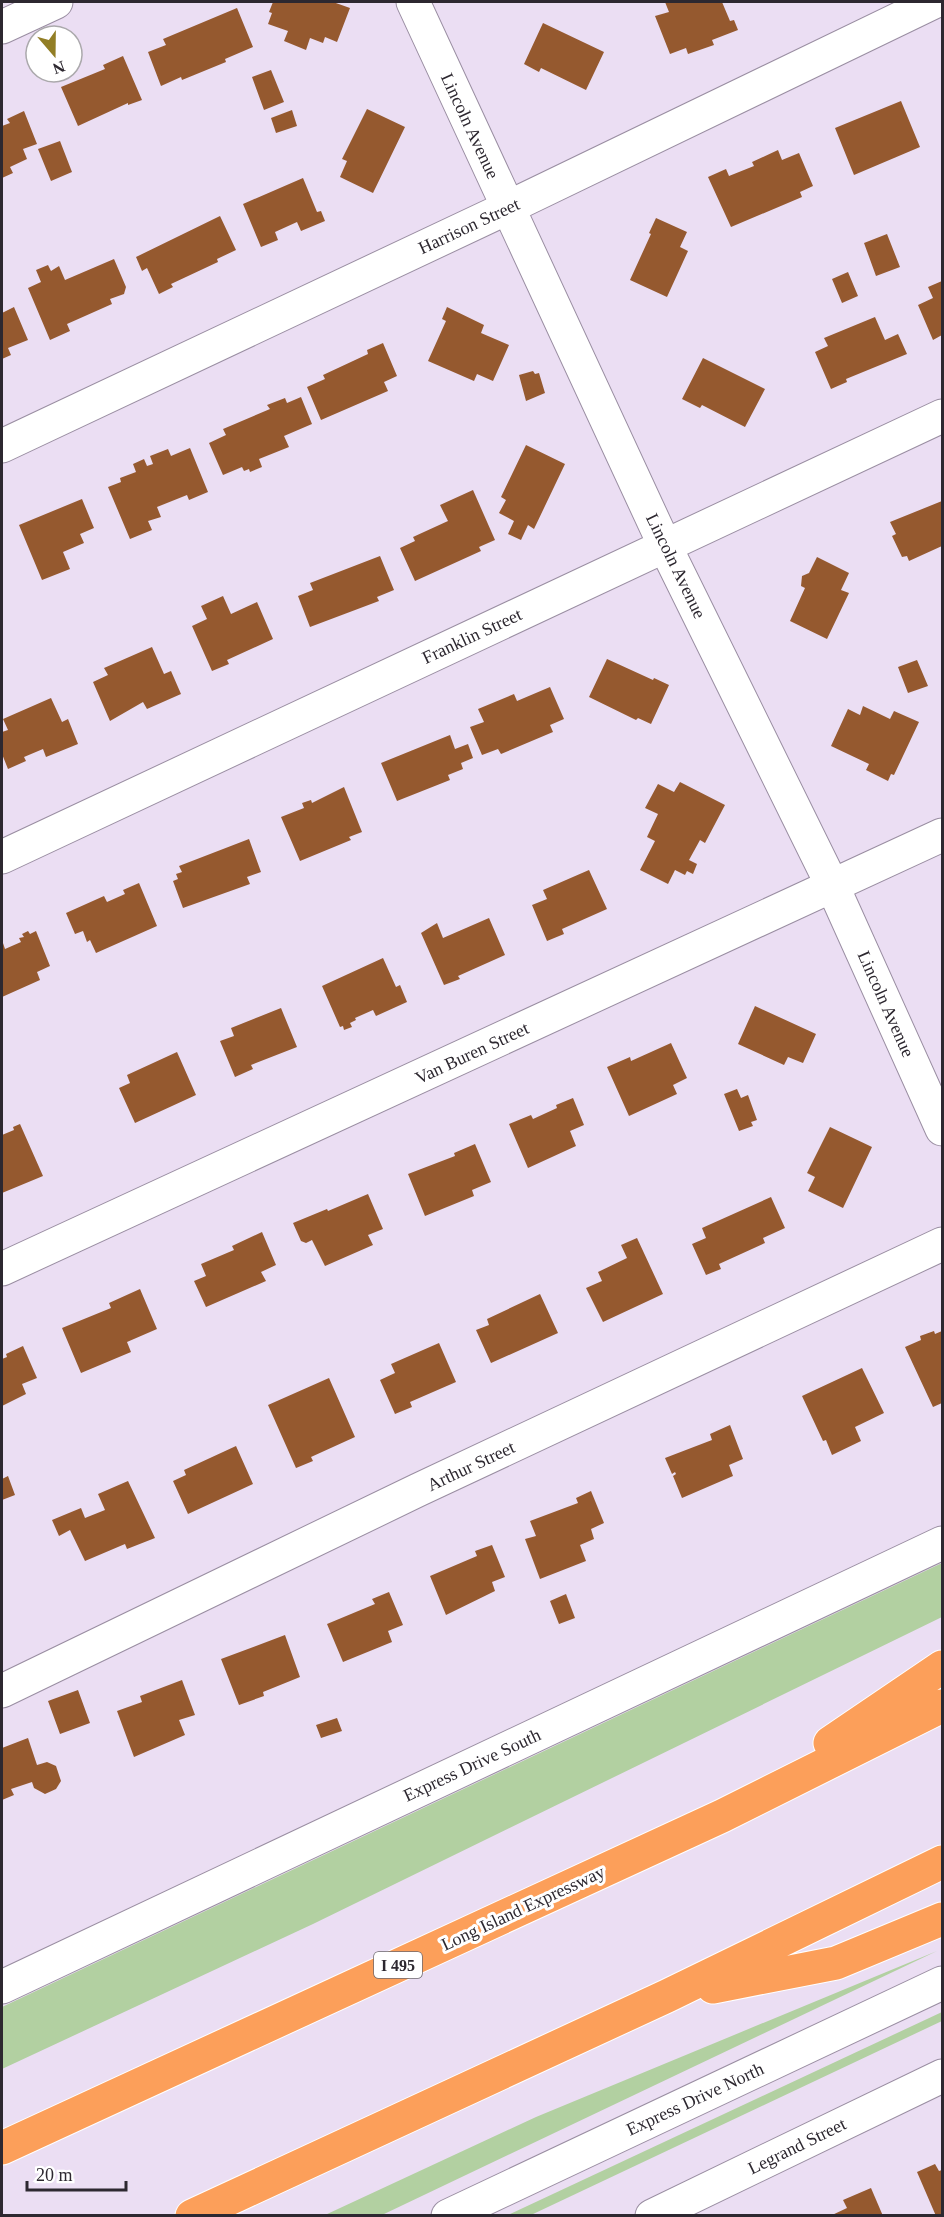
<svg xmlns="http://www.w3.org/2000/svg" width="944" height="2217" font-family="Georgia,serif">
<rect width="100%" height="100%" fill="#ebdef3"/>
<path fill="#b2d0a1" d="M 942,1563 L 942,1617 L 313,1924 L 2,2069 L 2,2007 Z
M 937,1951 L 382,2215 L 325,2215 L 536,2117 Z
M 942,2012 L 942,2021 L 531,2215 L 508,2215 Z"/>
<path fill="#95592f" d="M 273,2 L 333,2 L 350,8 L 337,42 L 325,37 L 323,43 L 310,38 L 306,50 L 284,41 L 288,31 L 268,24 L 272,13 L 269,12 Z
M 665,2 L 722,2 L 730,21 L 734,20 L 738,30 L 712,40 L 714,45 L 688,54 L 686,48 L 670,54 L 655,16 L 669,12 Z
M 237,8 L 253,47 L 225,59 L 226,62 L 182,80 L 181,77 L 161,86 L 148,52 L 166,45 L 163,39 Z
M 543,23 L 604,52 L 586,90 L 541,68 L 539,72 L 524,64 Z
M 123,56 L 142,100 L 128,105 L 128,103 L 78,126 L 61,87 L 105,69 L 103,65 Z
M 271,70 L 284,102 L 264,110 L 252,77 Z
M 901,101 L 920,147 L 854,175 L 835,128 Z
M 367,109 L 405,127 L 373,193 L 340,177 L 347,161 L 342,159 Z
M 292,110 L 297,126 L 276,133 L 271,118 Z
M 24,111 L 37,144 L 23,149 L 27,159 L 10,167 L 13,173 L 2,178 L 2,126 L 10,123 L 7,119 Z
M 60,141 L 72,172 L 51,181 L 38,149 Z
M 778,150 L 782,160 L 799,153 L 813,186 L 800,192 L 802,197 L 731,227 L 708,177 L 726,169 L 729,176 L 754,166 L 752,162 Z
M 303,178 L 317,212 L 321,211 L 325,221 L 301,231 L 297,222 L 275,232 L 278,240 L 261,247 L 243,204 Z
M 220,216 L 236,250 L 217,259 L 218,262 L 171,284 L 173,287 L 159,294 L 147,268 L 142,271 L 136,257 Z
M 656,218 L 687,232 L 680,247 L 688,251 L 667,297 L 630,280 L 651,234 L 649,233 Z
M 887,234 L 900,267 L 876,276 L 864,243 Z
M 114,259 L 126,287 L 124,294 L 110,299 L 112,304 L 67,324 L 70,331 L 50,340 L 28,288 L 41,282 L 36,270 L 48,265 L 51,271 L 59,266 L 65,280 Z
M 848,272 L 858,296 L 842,303 L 832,279 Z
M 942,281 L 942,335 L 933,340 L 918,305 L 933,298 L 928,287 Z
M 14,307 L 28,340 L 8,348 L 11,355 L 2,359 L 2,313 Z
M 447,307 L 484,325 L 481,333 L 509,345 L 493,381 L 477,374 L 474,381 L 428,361 L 446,321 L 442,319 Z
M 875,317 L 885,340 L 898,334 L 907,354 L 846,379 L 847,382 L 831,389 L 815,352 L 828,346 L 824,338 Z
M 383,343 L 397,376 L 384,382 L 388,391 L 321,420 L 307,387 L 325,379 L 323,375 L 368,354 L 367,350 Z
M 703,358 L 765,389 L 745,427 L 702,405 L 700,408 L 682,399 Z
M 533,371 L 535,374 L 539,373 L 545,393 L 526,401 L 519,375 Z
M 301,397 L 312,424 L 284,436 L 289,447 L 259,459 L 262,467 L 250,472 L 249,469 L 244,471 L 242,467 L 223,475 L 209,443 L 226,435 L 223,429 L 270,409 L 267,405 L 285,398 L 287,403 Z
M 526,445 L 565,464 L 534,529 L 528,525 L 521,540 L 508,534 L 514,521 L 499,513 L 506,500 L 501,497 Z
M 190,448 L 208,492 L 189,500 L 187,495 L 157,507 L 161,517 L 148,521 L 152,530 L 130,539 L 108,487 L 121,482 L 120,478 L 136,472 L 133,464 L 144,459 L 147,466 L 153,464 L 150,456 L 168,449 L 171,456 Z
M 473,490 L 495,540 L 479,547 L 481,551 L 415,581 L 400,548 L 415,541 L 413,537 L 448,521 L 440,505 Z
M 82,499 L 94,528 L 80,534 L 84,543 L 63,552 L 70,569 L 42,580 L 19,525 Z
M 942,501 L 942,546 L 909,561 L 907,556 L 902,557 L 892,536 L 896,534 L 890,522 Z
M 380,556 L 394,590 L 377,597 L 379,601 L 310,627 L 298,596 L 313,590 L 310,583 Z
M 817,557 L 849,573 L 841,590 L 849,593 L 827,639 L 790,621 L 805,588 L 801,586 L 802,576 L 809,573 Z
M 223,596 L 231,614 L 257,602 L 273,639 L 227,660 L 229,664 L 212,671 L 192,626 L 207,619 L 201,606 Z
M 152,647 L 164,674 L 171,671 L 181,694 L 147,709 L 143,702 L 110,721 L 93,682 L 108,675 L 104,668 Z
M 607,659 L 653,680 L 654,678 L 669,685 L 651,724 L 638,718 L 636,720 L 589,697 Z
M 917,660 L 928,686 L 908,693 L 898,667 Z
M 550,687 L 564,719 L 550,725 L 553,732 L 501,754 L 498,749 L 482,755 L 470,727 L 484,722 L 478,709 L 514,694 L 517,701 Z
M 51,698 L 62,722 L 68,719 L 78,744 L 46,757 L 43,749 L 24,757 L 26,761 L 8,769 L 2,754 L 2,732 L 8,730 L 3,719 Z
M 863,706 L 890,719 L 894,711 L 919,722 L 894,775 L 891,774 L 888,781 L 866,770 L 869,764 L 831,746 L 848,709 L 860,715 Z
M 450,735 L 455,749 L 468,744 L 473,758 L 461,763 L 463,769 L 448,775 L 450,780 L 397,801 L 381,763 Z
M 680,782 L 725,805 L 705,843 L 700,840 L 689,860 L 697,864 L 693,874 L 687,871 L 685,875 L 675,870 L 668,884 L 640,870 L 655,841 L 647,837 L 658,814 L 645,808 L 658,784 L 674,792 Z
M 344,787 L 362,832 L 349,837 L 351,840 L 300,861 L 281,817 L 304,808 L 302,803 L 311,800 L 312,803 Z
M 249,839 L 261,872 L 247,877 L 250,884 L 183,908 L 173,881 L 178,879 L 176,874 L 182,872 L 179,866 Z
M 589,870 L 607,909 L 562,929 L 564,934 L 547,941 L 532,905 L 547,899 L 543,890 Z
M 139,883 L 157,926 L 96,953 L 90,940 L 87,942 L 83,931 L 75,934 L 66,913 L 104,896 L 107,902 L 125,894 L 123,890 Z
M 489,918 L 505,955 L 458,976 L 460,979 L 444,985 L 421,933 L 437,923 L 443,938 Z
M 28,931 L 30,934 L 36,931 L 50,966 L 37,972 L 40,980 L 2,997 L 2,940 L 5,949 L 21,942 L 19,938 L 24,937 L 22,934 Z
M 383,958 L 396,987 L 400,985 L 407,1002 L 376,1016 L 373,1010 L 355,1018 L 356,1020 L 350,1023 L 352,1027 L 344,1030 L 343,1026 L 340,1027 L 322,986 Z
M 755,1006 L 816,1034 L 803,1063 L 788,1057 L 784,1065 L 738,1044 Z
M 281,1008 L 297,1047 L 251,1065 L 253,1069 L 235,1077 L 220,1041 L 234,1036 L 231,1028 Z
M 671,1043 L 687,1078 L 673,1085 L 677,1094 L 629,1116 L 607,1067 L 630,1057 L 631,1061 Z
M 177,1052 L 196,1095 L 135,1123 L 119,1088 L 130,1083 L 127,1075 Z
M 737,1089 L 741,1098 L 748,1095 L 757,1120 L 751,1122 L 753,1126 L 739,1131 L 724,1094 Z
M 573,1098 L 584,1125 L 570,1131 L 576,1146 L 528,1168 L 509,1124 L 531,1115 L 533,1119 L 557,1108 L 556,1105 Z
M 20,1124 L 43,1176 L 2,1193 L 2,1135 L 14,1130 L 13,1127 Z
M 830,1127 L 872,1147 L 843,1208 L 808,1191 L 815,1177 L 807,1173 Z
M 475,1144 L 491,1182 L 472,1190 L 474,1196 L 425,1216 L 408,1174 L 455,1156 L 454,1153 Z
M 368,1194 L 383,1229 L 368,1235 L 373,1245 L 325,1266 L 312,1240 L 306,1243 L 301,1241 L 293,1223 L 327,1209 L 328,1211 Z
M 771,1197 L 785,1228 L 763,1238 L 765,1243 L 719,1264 L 721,1269 L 706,1275 L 692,1244 L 706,1238 L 702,1228 Z
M 262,1232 L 276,1265 L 261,1272 L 266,1281 L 206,1307 L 194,1281 L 206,1276 L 201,1264 L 234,1250 L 232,1246 Z
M 637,1238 L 663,1294 L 603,1322 L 586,1288 L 602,1281 L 598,1272 L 627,1258 L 621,1245 Z
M 140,1289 L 157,1329 L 127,1342 L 131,1352 L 81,1373 L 62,1328 L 111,1308 L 109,1303 Z
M 540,1294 L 558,1333 L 491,1363 L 476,1330 L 489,1325 L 487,1319 Z
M 934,1331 L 935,1334 L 942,1331 L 942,1403 L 933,1407 L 905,1347 L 921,1340 L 920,1336 Z
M 439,1343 L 456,1382 L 410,1402 L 412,1407 L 395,1414 L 380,1380 L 395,1373 L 391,1364 Z
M 23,1346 L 37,1378 L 22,1384 L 26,1394 L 2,1406 L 2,1359 L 7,1357 L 6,1354 Z
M 862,1368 L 884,1413 L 855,1427 L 861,1441 L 832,1455 L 826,1440 L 823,1441 L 802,1396 Z
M 329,1378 L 355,1437 L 311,1457 L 313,1461 L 296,1468 L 268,1405 Z
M 730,1425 L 743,1459 L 729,1465 L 733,1476 L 682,1498 L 673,1476 L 676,1474 L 675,1472 L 672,1474 L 665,1458 L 712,1440 L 710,1434 Z
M 236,1446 L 253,1484 L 188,1514 L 173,1481 L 186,1475 L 184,1470 Z
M 8,1476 L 15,1495 L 2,1500 L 2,1479 Z
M 128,1481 L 155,1538 L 127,1549 L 125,1544 L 85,1561 L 70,1530 L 59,1536 L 52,1520 L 81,1508 L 85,1518 L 105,1510 L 98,1494 Z
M 591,1491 L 604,1523 L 591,1529 L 594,1539 L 580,1545 L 586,1561 L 540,1579 L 525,1539 L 536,1536 L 530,1521 L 578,1503 L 576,1498 Z
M 492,1545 L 505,1577 L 492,1582 L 495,1591 L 446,1615 L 430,1576 L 477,1556 L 475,1551 Z
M 389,1592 L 403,1625 L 388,1631 L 392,1642 L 343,1662 L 327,1624 L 375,1604 L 372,1599 Z
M 566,1594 L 575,1618 L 559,1624 L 550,1601 Z
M 285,1635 L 300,1677 L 263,1692 L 264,1696 L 239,1705 L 221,1659 Z
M 182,1680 L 195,1715 L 179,1720 L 185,1735 L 134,1757 L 117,1711 L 142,1702 L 140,1696 Z
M 78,1690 L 90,1723 L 60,1734 L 48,1701 Z
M 337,1718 L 342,1731 L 321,1738 L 316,1725 Z
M 28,1738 L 37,1765 L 47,1762 L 56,1766 L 61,1781 L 56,1789 L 45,1794 L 34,1788 L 32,1782 L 11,1789 L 14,1795 L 2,1800 L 2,1748 Z
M 935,2164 L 939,2171 L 942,2170 L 942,2216 L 936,2216 L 917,2172 Z
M 871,2188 L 883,2216 L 830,2216 L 847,2208 L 843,2200 Z"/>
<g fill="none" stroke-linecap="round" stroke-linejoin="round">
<g stroke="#9a8ea2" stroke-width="35">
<path id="minor" d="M 413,2 L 665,546 L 833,887 L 942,1129
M 2,27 L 56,2
M 2,446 L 507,208 L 934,2
M 2,857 L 942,416
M 2,1269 L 942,835
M 2,1691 L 418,1490 L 942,1244
M 652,2216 L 942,2076"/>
</g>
<g stroke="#9a8ea2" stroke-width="35">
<path id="secondary" d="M 2,1987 L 942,1543
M 448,2216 L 942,1983"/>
</g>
<g stroke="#fff" stroke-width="35">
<path id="motorway" d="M 830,1743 L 942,1667
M 713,1987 L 836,1963 L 942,1919
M 2,2148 L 722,1816 L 942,1706
M 192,2216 L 667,1996 L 942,1862"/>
</g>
<use href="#minor" stroke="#fff" stroke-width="33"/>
<use href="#secondary" stroke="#fff" stroke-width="33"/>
<use href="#motorway" stroke="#fc9f5a" stroke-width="33"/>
</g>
<g text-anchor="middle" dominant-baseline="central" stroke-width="6" stroke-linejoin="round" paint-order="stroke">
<rect fill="#fff" stroke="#6c686e" stroke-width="1.5" x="374" y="1952" width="48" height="26" rx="4.5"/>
<g font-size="16" font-weight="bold" fill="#2d2830">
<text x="398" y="1965">I 495</text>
</g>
<g font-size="18" fill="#2d2830" stroke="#fff">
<text transform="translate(470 126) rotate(65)">Lincoln Avenue</text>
<text transform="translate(469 226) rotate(-25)">Harrison Street</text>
<text transform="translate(676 566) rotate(64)">Lincoln Avenue</text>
<text transform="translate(472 636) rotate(-25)">Franklin Street</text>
<text transform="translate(886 1004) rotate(66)">Lincoln Avenue</text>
<text transform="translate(472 1053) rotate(-25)">Van Buren Street</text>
<text transform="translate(471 1466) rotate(-25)">Arthur Street</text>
<text transform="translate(472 1765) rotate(-25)">Express Drive South</text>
<text transform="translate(523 1908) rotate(-25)">Long Island Expressway</text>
<text transform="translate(695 2099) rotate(-25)">Express Drive North</text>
<text transform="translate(797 2146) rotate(-26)">Legrand Street</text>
</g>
</g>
<rect width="944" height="2217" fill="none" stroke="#2d2830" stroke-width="6"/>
<g transform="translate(54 54) rotate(160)"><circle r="28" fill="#ffffff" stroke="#aba9ac" stroke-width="1.5"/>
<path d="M0-4.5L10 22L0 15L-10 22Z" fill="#927e25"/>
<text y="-9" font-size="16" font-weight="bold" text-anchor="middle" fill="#2d2830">N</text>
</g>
<path d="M27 2181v9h99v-9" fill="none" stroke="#2d2830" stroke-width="3"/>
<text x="36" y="2181" font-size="18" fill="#2d2830" stroke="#ffffff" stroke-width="4.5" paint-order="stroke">20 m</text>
</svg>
